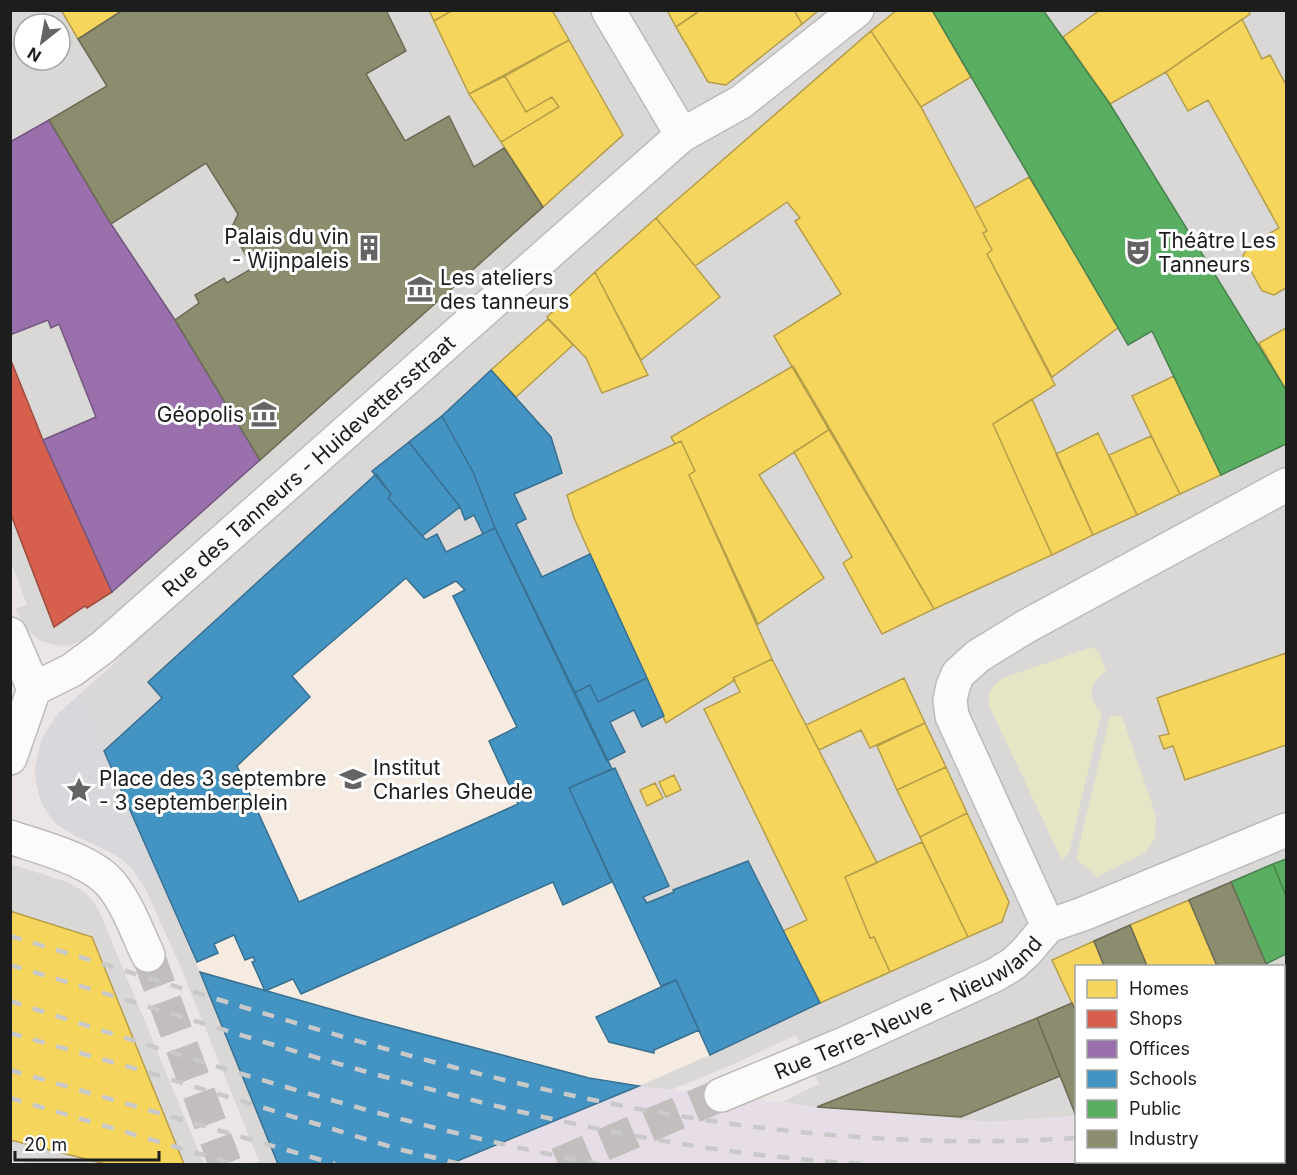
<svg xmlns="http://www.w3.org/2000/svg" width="1297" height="1175" font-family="Inter,sans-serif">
<rect width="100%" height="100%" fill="#ebe6e5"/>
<path fill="#dad7d7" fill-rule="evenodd" d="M 11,11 L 1286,11 L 1286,1099 L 1284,1099 L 1284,966 L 1076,966 L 1076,1116 L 988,1122 L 817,1107 L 782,1102 L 819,1084 L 796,1035 L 725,1068 L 487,1164 L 252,1164 L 259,1161 L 178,961 L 144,886 L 131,867 L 120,858 L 98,846 L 77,837 L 56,824 L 43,806 L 36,784 L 35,769 L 38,754 L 41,741 L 49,727 L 58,714 L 121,657 L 97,631 L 90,637 L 68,646 L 54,645 L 41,641 L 30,633 L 15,609 L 27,605 L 11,562 ZM 24,24 L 60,24 L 60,60 L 24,60 Z
M 11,864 L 67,882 L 83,891 L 93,901 L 100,913 L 204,1164 L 31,1164 L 11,1159 Z"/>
<path fill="#e6dde6" d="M 639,1086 L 817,1107 L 988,1122 L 1076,1116 L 1076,1162 L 1284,1162 L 1284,1099 L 1286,1099 L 1286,1164 L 450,1164 Z"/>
<path fill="#f5ebe0" d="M 376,474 L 425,540 L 437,534 L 446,552 L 607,761 L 612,769 L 570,789 L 661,986 L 676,980 L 710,1055 L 639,1086 L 589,1078 L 362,1018 L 200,972 L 104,751 L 161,698 L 148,682 Z"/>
<path fill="#e6e5c5" d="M 1092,647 L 1099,652 L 1106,672 C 1089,681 1086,700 1102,712 L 1070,848 L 1067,857 L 1061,858 L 989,706 C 987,692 992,686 1003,678 Z
M 1110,716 L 1122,716 L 1156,816 L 1155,838 L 1145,853 L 1097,877 L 1076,859 Z"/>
<path fill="#d8d8dc" d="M 81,693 L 159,878 L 144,886 L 131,867 L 120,858 L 98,846 L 77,837 L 56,824 L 43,806 L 39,796 L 35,769 L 41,741 L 58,714 Z"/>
<path fill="#f6d55c" stroke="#b59e49" stroke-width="1.5" d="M 61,10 L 123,10 L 78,39 Z
M 429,10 L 453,10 L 434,21 Z
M 453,10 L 552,10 L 569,40 L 469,94 L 434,21 Z
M 667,10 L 695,10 L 697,13 L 676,27 Z
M 700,10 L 794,10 L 802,24 L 726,85 L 708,82 L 676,27 Z
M 794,10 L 819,10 L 802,24 Z
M 897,10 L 932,10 L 971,77 L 921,107 L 871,31 Z
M 1100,10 L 1248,10 L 1250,14 L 1166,72 L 1110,104 L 1063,37 Z
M 1242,19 L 1262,59 L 1270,55 L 1286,85 L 1286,288 L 1274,295 L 1262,291 L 1243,256 L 1249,245 L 1279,228 L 1208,100 L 1188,111 L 1166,72 Z
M 871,31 L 921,107 L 975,208 L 987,231 L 983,233 L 992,250 L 987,254 L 1055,385 L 993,424 L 1052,555 L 934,609 L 774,336 L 841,294 L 795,221 L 800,218 L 787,202 L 695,266 L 656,218 Z
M 569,40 L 623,135 L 543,207 L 501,142 L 559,107 L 552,97 L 526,112 L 505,76 Z
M 505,76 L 526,112 L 552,97 L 559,107 L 501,142 L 469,94 Z
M 1029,177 L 1119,327 L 1052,377 L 987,254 L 992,250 L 983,233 L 987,231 L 975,208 Z
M 656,218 L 720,297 L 641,360 L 595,272 Z
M 595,272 L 648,375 L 602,393 L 586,358 L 547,317 Z
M 548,319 L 573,345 L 516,397 L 491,370 Z
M 1286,328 L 1286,390 L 1259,343 Z
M 793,366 L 830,429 L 759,475 L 824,578 L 758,624 L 689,475 L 695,471 L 681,441 L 675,444 L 671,437 Z
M 1174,376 L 1221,475 L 1180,494 L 1132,396 Z
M 1032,399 L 1093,535 L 1052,555 L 993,424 Z
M 830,429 L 934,609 L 882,634 L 843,563 L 852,557 L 794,452 Z
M 1098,433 L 1137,515 L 1093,535 L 1056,454 Z
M 1151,436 L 1180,494 L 1137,515 L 1109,455 Z
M 681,441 L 695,471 L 689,475 L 772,659 L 733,678 L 735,680 L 666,723 L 574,518 L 567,495 Z
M 1286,653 L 1286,745 L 1185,780 L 1173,746 L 1164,749 L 1159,736 L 1169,734 L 1157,698 Z
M 772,659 L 877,863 L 845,877 L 870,938 L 874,937 L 890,972 L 820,1003 L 783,931 L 807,920 L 704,709 L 740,692 L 733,678 Z
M 904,678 L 925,723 L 870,748 L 861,730 L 819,750 L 806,725 Z
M 925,723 L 946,767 L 897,790 L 877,746 Z
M 946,767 L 967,813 L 920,837 L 897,790 Z
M 674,775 L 681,790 L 666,797 L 659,782 Z
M 655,783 L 663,798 L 647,806 L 640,790 Z
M 967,813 L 1009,902 L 1002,922 L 968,937 L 920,837 Z
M 922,842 L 968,937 L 890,972 L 874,937 L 870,938 L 845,877 Z
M 1189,900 L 1217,966 L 1147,966 L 1130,925 Z
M 10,911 L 92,937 L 184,1164 L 106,1164 L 10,1140 Z
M 1094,941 L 1104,966 L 1076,966 L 1076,1012 L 1052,960 Z"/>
<path fill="#d6604d" stroke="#9e4c3f" stroke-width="1.5" d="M 10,358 L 43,440 L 112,592 L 87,608 L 85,606 L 54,627 L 10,512 Z"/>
<path fill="#9970ab" stroke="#745780" stroke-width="1.5" d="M 49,120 L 111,224 L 175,320 L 260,460 L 112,592 L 43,440 L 96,417 L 59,324 L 51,328 L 48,320 L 10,335 L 10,142 Z"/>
<path fill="#4393c3" stroke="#387091" stroke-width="1.5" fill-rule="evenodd" d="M 491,370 L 551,437 L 562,473 L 514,494 L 526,519 L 516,524 L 542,577 L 590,554 L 647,678 L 598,702 L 590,685 L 574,693 L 495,528 L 473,472 L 442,416 Z
M 442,416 L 473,472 L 495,528 L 483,534 L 474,515 L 465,520 L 460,507 L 409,442 Z
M 409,442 L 460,507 L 422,536 L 388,498 L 391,494 L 372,471 Z
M 376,474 L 391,494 L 388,498 L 426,540 L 437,534 L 446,552 L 495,528 L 612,769 L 569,788 L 612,882 L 563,905 L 553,882 L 301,994 L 293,979 L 265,991 L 252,962 L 255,961 L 253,957 L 245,960 L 234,935 L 214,944 L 218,953 L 197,962 L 104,751 L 162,698 L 148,682 ZM 406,578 L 424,598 L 456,581 L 465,590 L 453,596 L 517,727 L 489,741 L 518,804 L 299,902 L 237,766 L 310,697 L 292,676 Z
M 647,678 L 664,716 L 642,727 L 634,710 L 610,722 L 625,752 L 607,761 L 574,693 L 590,685 L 598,702 Z
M 615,768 L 669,886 L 643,897 L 647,903 L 674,892 L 673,890 L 748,861 L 820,1003 L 710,1055 L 676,980 L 661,986 L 569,788 Z
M 200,972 L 362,1018 L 589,1078 L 639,1086 L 450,1164 L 278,1164 Z
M 676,980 L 699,1030 L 654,1050 L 654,1053 L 609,1042 L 596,1017 Z"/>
<path fill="#5aae61" stroke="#48824d" stroke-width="1.5" d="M 932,10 L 1043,10 L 1110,104 L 1286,390 L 1286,444 L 1221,475 L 1152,331 L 1128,345 Z
M 1286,859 L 1286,896 L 1273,864 Z
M 1273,864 L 1286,896 L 1286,954 L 1266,964 L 1231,882 Z"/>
<path fill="#8c8c6e" stroke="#6b6b56" stroke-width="1.5" d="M 123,10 L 386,10 L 406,51 L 366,74 L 405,141 L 449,116 L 474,167 L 504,148 L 543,207 L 260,460 L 175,320 L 199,303 L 195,295 L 224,278 L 227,283 L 253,268 L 231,229 L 238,214 L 206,163 L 111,224 L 49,120 L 107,86 L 78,39 Z
M 1231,882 L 1266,964 L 1267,966 L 1217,966 L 1189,900 Z
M 1130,925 L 1147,966 L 1104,966 L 1094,941 Z
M 1072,1003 L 1076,1012 L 1076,1116 L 1037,1018 Z
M 1284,1005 L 1286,1012 L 1286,1099 L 1284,1099 Z
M 1037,1018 L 1060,1076 L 961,1117 L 817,1107 Z"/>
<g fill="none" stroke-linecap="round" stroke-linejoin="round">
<path stroke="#c2bebd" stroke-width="33" stroke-dasharray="33 16" stroke-linecap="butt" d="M 148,955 L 225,1164
M 558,1164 L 721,1095"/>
<g stroke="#bdbbba" stroke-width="36">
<g id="street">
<path d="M 608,10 L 682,135"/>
<path d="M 10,634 L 34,689"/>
<path id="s1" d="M 10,758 L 34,689 L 72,670 L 103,647 L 682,135 L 741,102 L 857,10"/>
<path d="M 10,837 C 41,848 90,859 111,884 C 128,905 137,932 148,955"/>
<path d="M 1048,926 L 952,716 L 950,700 L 953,686 L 958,674 L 978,656 L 1025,627 L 1286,485"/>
<path id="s2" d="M 721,1095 L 844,1044 L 995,975 L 1013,964 L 1026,952 L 1048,926 L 1083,914 L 1286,830"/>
</g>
</g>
<use href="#street" stroke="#fcfbfb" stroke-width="33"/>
<path stroke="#cac9c9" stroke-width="4.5" stroke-dasharray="12 12" stroke-linecap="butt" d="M 10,936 C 196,991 380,1054 570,1095 C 735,1131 908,1149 1076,1138
M 10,965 C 291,1048 572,1149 867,1164
M 10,1001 C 203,1063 398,1126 598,1164
M 10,1033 L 147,1072 L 398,1149 L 461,1164
M 10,1070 L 335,1164
M 10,1098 L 234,1164
M 1284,1119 L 1286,1119
M 1284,1145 L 1286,1145
M 1092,1164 L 1132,1162"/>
</g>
<defs>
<g id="building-bare" transform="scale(2.07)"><path d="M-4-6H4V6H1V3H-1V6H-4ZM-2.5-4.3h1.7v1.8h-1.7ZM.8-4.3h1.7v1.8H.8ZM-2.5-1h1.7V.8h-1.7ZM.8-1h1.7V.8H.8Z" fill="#656363" stroke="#fff" stroke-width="2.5" paint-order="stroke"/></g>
<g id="theatre-bare" transform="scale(2.07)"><path d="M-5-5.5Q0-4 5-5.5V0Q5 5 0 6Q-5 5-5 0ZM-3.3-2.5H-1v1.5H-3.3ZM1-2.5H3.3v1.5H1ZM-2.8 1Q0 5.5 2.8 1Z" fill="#656363" stroke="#fff" stroke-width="2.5" paint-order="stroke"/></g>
<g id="museum-bare" transform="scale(2.07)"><path d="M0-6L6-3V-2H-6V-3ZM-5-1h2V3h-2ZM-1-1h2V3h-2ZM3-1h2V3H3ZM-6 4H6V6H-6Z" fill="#656363" stroke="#fff" stroke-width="2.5" paint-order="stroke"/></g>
<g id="school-bare" transform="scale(2.07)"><path d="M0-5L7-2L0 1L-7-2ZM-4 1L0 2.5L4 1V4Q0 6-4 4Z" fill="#656363" stroke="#fff" stroke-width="2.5" paint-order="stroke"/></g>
<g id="sight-bare" transform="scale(2.07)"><path d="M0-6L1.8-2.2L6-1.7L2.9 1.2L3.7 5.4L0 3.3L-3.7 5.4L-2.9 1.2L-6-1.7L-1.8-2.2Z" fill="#656363" stroke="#fff" stroke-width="2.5" paint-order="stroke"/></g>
</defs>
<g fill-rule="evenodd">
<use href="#building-bare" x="369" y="248"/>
<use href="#theatre-bare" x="1138" y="252"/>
<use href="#museum-bare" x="420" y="289"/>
<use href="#museum-bare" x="264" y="414"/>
<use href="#school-bare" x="353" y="779"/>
<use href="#sight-bare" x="79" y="790"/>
</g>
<g text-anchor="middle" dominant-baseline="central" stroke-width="6" stroke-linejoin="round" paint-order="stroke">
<g font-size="21" fill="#1d1d1d" stroke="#fff" text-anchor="start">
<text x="349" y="236" text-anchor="end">Palais du vin<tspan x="349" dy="24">- Wijnpaleis</tspan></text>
<text x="1158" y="240">Théâtre Les<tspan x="1158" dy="24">Tanneurs</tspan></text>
<text x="440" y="277">Les ateliers<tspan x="440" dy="24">des tanneurs</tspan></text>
<text x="244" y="414" text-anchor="end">Géopolis</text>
<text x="373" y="767">Institut<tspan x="373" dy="24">Charles Gheude</tspan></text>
<text x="99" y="778">Place des 3 septembre<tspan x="99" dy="24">- 3 septemberplein</tspan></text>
</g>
<g font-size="21" fill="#1d1d1d" stroke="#fff">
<text stroke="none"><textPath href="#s1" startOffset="428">Rue des Tanneurs - Huidevettersstraat</textPath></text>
<text stroke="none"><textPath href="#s2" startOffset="207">Rue Terre-Neuve - Nieuwland</textPath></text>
</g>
</g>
<rect width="1297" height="1175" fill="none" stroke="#1d1d1d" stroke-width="24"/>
<rect x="1075" y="965" width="210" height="198" fill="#ffffff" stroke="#a5a5a5" stroke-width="1.5"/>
<rect x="1087" y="980" width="30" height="18" fill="#f6d55c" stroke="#a5a5a5" stroke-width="1.5"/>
<text x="1129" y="995" font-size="18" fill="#1d1d1d">Homes</text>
<rect x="1087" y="1010" width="30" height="18" fill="#d6604d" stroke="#a5a5a5" stroke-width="1.5"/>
<text x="1129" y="1025" font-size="18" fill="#1d1d1d">Shops</text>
<rect x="1087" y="1040" width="30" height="18" fill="#9970ab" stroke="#a5a5a5" stroke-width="1.5"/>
<text x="1129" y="1055" font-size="18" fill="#1d1d1d">Offices</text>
<rect x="1087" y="1070" width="30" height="18" fill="#4393c3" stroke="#a5a5a5" stroke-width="1.5"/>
<text x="1129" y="1085" font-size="18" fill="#1d1d1d">Schools</text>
<rect x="1087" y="1100" width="30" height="18" fill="#5aae61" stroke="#a5a5a5" stroke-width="1.5"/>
<text x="1129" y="1115" font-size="18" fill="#1d1d1d">Public</text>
<rect x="1087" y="1130" width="30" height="18" fill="#8c8c6e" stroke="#a5a5a5" stroke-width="1.5"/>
<text x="1129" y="1145" font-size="18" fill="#1d1d1d">Industry</text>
<g transform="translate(42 42) rotate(211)"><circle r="28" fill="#ffffff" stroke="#a5a5a5" stroke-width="1.5"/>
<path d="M0-4.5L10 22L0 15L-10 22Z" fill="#656363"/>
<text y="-9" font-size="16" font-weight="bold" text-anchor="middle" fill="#1d1d1d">N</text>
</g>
<path d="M15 1151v9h144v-9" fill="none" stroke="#1d1d1d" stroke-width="3"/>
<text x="24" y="1151" font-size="18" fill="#1d1d1d" stroke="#ffffff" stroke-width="4.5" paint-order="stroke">20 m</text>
</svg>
